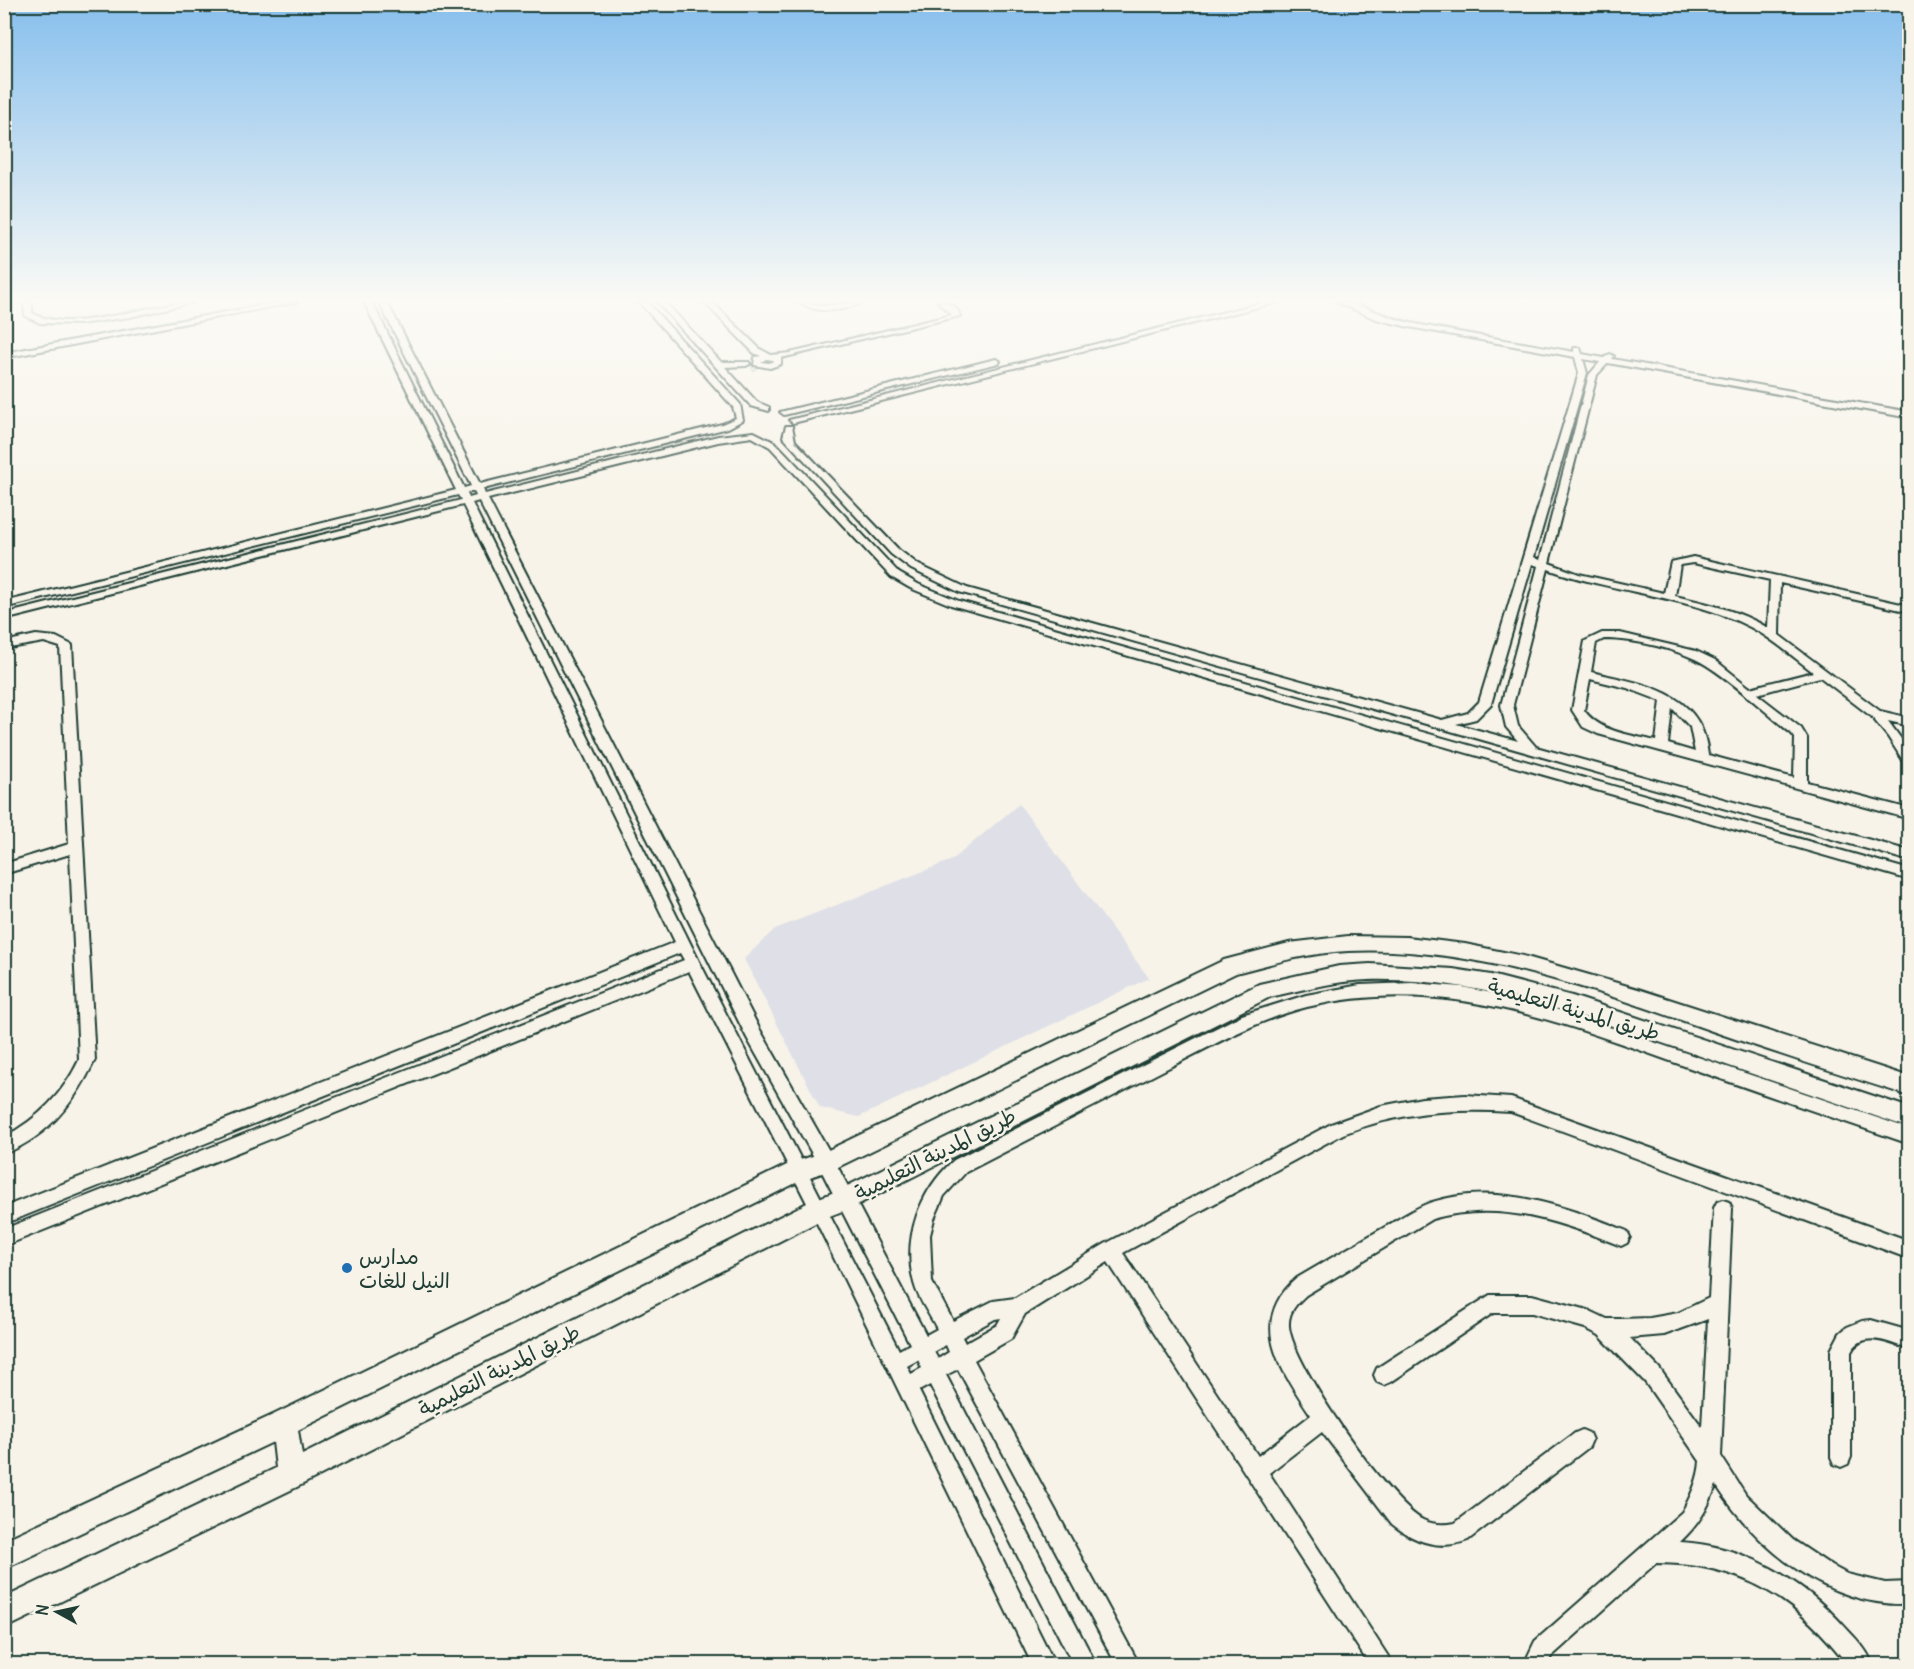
<svg xmlns="http://www.w3.org/2000/svg" width="1914" height="1669" font-family="Delius,'Playpen Sans Arabic',sans-serif">
<rect width="100%" height="100%" fill="#f7f3e8"/>
<filter id="ink" filterUnits="userSpaceOnUse"><feTurbulence type="fractalNoise" baseFrequency=".0167" numOctaves="2"/><feDisplacementMap in="SourceGraphic" scale="12" xChannelSelector="R" yChannelSelector="G"/><feConvolveMatrix kernelMatrix="1 2 1 2 8 2 1 2 1" color-interpolation-filters="sRGB"/></filter>
<g filter="url(#ink)">
<path fill="#dfe0e7" d="M 1019,804 L 1149,978 L 859,1117 L 820,1108 L 744,959 L 775,929 L 952,860 Z"/>
<g fill="none" stroke-linecap="round" stroke-linejoin="round">
<path stroke="#cccfc4" stroke-width="8" stroke-dasharray="8 4.5" stroke-linecap="butt" d="M 751,368 L 756,366"/>
<g stroke="#1f3d34" stroke-width="4">
<path id="minor" d="M 24,302 L 32,302 L 32,313 C 75,336 147,302 194,302 L 130,317 L 80,324 L 40,323 L 25,316 Z
M 280,302 L 297,302 L 4,358 L 4,353 Z
M 364,302 L 372,302 L 464,488 L 471,486 L 379,302 L 387,302 L 480,484 L 722,424 L 736,418 L 733,407 L 639,302 L 647,302 L 740,404 L 743,420 L 728,428 L 483,489 L 485,494 L 718,436 L 754,432 L 776,443 L 899,573 L 918,584 L 959,601 L 1910,870 L 1910,880 L 951,605 L 910,588 L 891,577 L 770,447 L 752,437 L 718,442 L 488,499 L 759,1028 L 832,1156 L 926,1335 L 937,1329 C 930,1315 918,1299 914,1283 C 902,1238 920,1190 954,1160 L 1242,1015 L 1306,995 L 1360,985 L 1412,983 L 1462,987 L 1512,997 L 1562,1011 L 1910,1129 L 1910,1144 C 1836,1119 1763,1094 1690,1068 C 1563,1023 1444,974 1307,1007 C 1256,1020 1210,1047 1164,1070 C 1098,1104 1032,1138 966,1172 L 944,1196 L 934,1219 L 930,1235 L 932,1282 L 953,1321 L 993,1301 L 1015,1298 L 1105,1244 L 1331,1124 L 1381,1106 L 1422,1098 L 1465,1095 L 1511,1098 L 1910,1241 L 1910,1259 L 1511,1112 C 1452,1108 1398,1112 1343,1134 L 1123,1253 L 1258,1456 L 1311,1415 C 1281,1370 1246,1322 1297,1278 C 1326,1261 1355,1244 1385,1227 C 1399,1219 1413,1209 1429,1203 C 1496,1181 1564,1206 1627,1231 L 1630,1237 L 1627,1243 L 1621,1246 C 1559,1221 1499,1200 1432,1219 L 1306,1295 C 1297,1303 1288,1312 1289,1326 C 1291,1363 1390,1504 1423,1520 C 1433,1525 1445,1525 1455,1523 L 1575,1433 L 1582,1430 L 1589,1433 L 1592,1440 L 1589,1447 L 1468,1540 C 1440,1551 1414,1542 1392,1524 L 1322,1432 L 1269,1473 L 1393,1664 L 1369,1664 L 1108,1262 L 1025,1314 L 1011,1339 L 974,1360 L 1139,1664 L 1116,1664 L 958,1369 L 946,1375 L 1096,1664 L 1073,1664 L 930,1385 L 919,1391 L 1055,1664 L 1032,1664 L 813,1215 L 689,971 L 4,1246 L 4,1229 L 684,960 L 680,953 L 4,1224 L 4,1207 L 675,942 L 463,505 L 4,620 L 4,614 L 461,500 L 458,495 L 4,608 L 4,602 L 456,490 ZM 474,491 L 476,496 L 469,498 L 467,493 ZM 479,501 L 747,1038 L 820,1168 L 910,1344 L 899,1350 L 700,963 L 472,503 ZM 1001,1318 L 997,1325 L 965,1343 L 962,1337 L 995,1319 ZM 946,1345 L 949,1352 L 938,1359 L 934,1352 ZM 918,1360 L 922,1368 L 911,1374 L 907,1366 Z
M 657,302 L 665,302 L 721,362 L 749,362 L 750,364 L 746,366 L 725,367 L 757,402 L 769,407 L 769,411 L 751,406 Z
M 704,302 L 712,302 L 760,349 L 771,355 L 790,353 L 952,315 L 938,302 C 948,302 957,306 960,316 L 781,358 L 781,364 L 770,368 L 754,365 L 755,357 L 761,356 L 754,353 ZM 766,359 L 773,360 L 774,361 L 769,363 L 761,362 Z
M 800,302 L 824,306 L 863,302 C 846,311 816,315 800,302 Z
M 1265,302 L 1279,302 L 793,423 L 789,420 Z
M 1336,302 C 1361,302 1386,318 1411,323 C 1465,334 1519,342 1574,352 L 1574,348 L 1580,348 L 1582,354 L 1604,358 L 1610,354 L 1614,356 L 1612,359 L 1910,412 L 1910,418 L 1608,363 L 1597,375 L 1549,563 L 1579,574 L 1664,593 L 1671,562 L 1693,557 L 1910,606 L 1910,612 L 1780,583 L 1779,635 L 1880,711 L 1910,718 L 1910,726 L 1888,721 L 1910,751 L 1910,766 L 1906,765 L 1888,737 L 1872,717 L 1820,677 L 1757,694 L 1801,728 L 1807,738 L 1807,782 L 1910,809 L 1910,819 L 1598,734 L 1583,727 L 1572,710 L 1585,641 L 1602,633 L 1620,633 L 1696,651 L 1715,660 L 1750,688 L 1813,672 C 1792,656 1772,638 1750,627 C 1687,595 1613,593 1548,569 L 1513,705 L 1518,726 L 1536,747 L 1910,851 L 1910,861 L 959,592 L 911,569 L 891,554 L 783,437 L 786,426 L 792,426 L 795,441 L 899,550 L 919,565 L 967,588 L 1442,720 L 1468,713 L 1479,702 L 1579,373 L 1575,357 L 1409,327 L 1376,319 ZM 1583,359 L 1600,362 L 1589,375 L 1540,560 L 1534,557 L 1587,373 ZM 1693,563 L 1770,580 L 1768,628 C 1740,611 1706,603 1675,596 L 1680,565 ZM 1532,564 L 1538,566 L 1501,705 L 1506,727 L 1518,741 L 1456,724 L 1476,719 L 1491,704 ZM 1604,639 C 1633,639 1681,649 1706,665 C 1735,683 1765,712 1792,734 L 1795,738 L 1794,778 L 1708,755 C 1703,691 1643,684 1591,672 L 1596,643 ZM 1590,679 L 1627,688 L 1661,701 L 1656,741 C 1631,735 1599,732 1584,710 ZM 1672,708 L 1690,727 L 1695,752 L 1668,744 Z
M 996,359 L 1000,361 L 999,363 L 784,415 L 780,412 Z
M 36,635 L 56,637 L 72,645 L 95,1060 C 76,1101 48,1137 4,1154 L 4,1137 C 38,1119 63,1094 79,1060 L 70,854 L 4,874 L 4,864 L 69,844 L 60,647 L 44,642 L 4,649 L 4,642 Z
M 1723,1200 L 1729,1202 L 1732,1208 L 1721,1456 L 1746,1495 L 1793,1540 L 1832,1566 L 1847,1574 L 1885,1583 L 1910,1582 L 1910,1604 C 1828,1607 1758,1550 1716,1485 C 1708,1509 1698,1525 1680,1542 C 1744,1545 1803,1580 1845,1627 C 1855,1638 1868,1650 1872,1664 L 1847,1664 C 1797,1598 1740,1563 1656,1563 L 1551,1657 L 1547,1664 L 1524,1664 L 1535,1641 L 1682,1512 C 1691,1496 1699,1479 1700,1461 L 1645,1382 L 1599,1335 L 1585,1328 L 1532,1313 L 1493,1313 L 1391,1382 L 1384,1385 L 1377,1382 L 1374,1375 L 1377,1368 L 1490,1295 L 1532,1295 L 1588,1310 L 1607,1319 L 1621,1319 L 1650,1318 L 1678,1313 L 1709,1298 L 1714,1208 L 1717,1202 ZM 1708,1319 L 1702,1427 L 1659,1368 L 1630,1338 L 1664,1335 Z
M 1871,1320 L 1910,1331 L 1910,1350 C 1891,1343 1863,1329 1851,1352 L 1851,1457 L 1848,1464 L 1841,1467 L 1834,1464 L 1831,1457 L 1831,1350 L 1840,1333 L 1847,1327 L 1862,1321 Z"/>
</g>
<g stroke="#1f3d34" stroke-width="4">
<path id="tertiary" d="M 1348,936 L 1407,937 L 1465,944 L 1523,956 L 1638,989 L 1910,1077 L 1910,1096 C 1844,1075 1779,1054 1715,1032 C 1598,991 1474,945 1348,951 C 1309,953 1273,963 1236,973 L 834,1169 L 804,1179 L 298,1430 L 302,1455 L 811,1201 L 837,1191 L 1259,984 L 1339,966 L 1370,964 L 1453,969 L 1491,975 L 1572,996 L 1910,1108 L 1910,1128 C 1832,1101 1755,1075 1677,1048 C 1577,1014 1476,977 1368,980 C 1335,981 1302,990 1270,997 L 853,1207 L 827,1217 L 301,1485 L 4,1629 L 4,1598 L 276,1468 L 273,1442 L 4,1569 L 4,1540 L 275,1414 L 791,1163 L 822,1153 L 1224,960 L 1289,943 Z"/>
</g>
<use href="#minor" fill="#f7f3e8" fill-rule="evenodd"/>
<use href="#tertiary" fill="#f7f3e8" fill-rule="evenodd"/>
</g>
</g>
<linearGradient id="sky" x2="0" y2="1"><stop stop-color="#87bfed"/><stop offset="0.56" stop-color="#fbfaf5"/><stop offset="1" stop-color="#fbfaf5" stop-opacity="0"/></linearGradient>
<rect width="1914" height="536" fill="url(#sky)"/>
<circle fill="#1f6fb2" stroke="#f7f3e8" stroke-width="2" cx="347" cy="1268" r="6"/>
<g text-anchor="middle" dominant-baseline="central" stroke-width="5" stroke-linejoin="round" paint-order="stroke">
<g font-size="21" fill="#1f3d34" stroke="#f7f3e8">
<text transform="translate(1574 1009) rotate(16)">طريق المدينة التعليمية</text>
<text transform="translate(935 1154) rotate(-27)">طريق المدينة التعليمية</text>
<text transform="translate(499 1370) rotate(-27)">طريق المدينة التعليمية</text>
</g>
<g font-size="21" fill="#1f3d34" stroke="#f7f3e8" text-anchor="start">
<text x="359" y="1256">مدارس<tspan x="359" dy="24">النيل للغات</tspan></text>
</g>
</g>
<rect width="1914" height="1669" fill="none" stroke="#f7f3e8" stroke-width="24"/>
<rect x="12" y="12" width="1890" height="1645" fill="none" stroke="#1f3d34" stroke-width="2" filter="url(#ink)"/>
<g transform="translate(57 1612) rotate(278)" stroke="#f7f3e8" stroke-width="4.5" paint-order="stroke">
<path d="M0-4.5L10 22L0 15L-10 22Z" fill="#1f3d34"/>
<text y="-9" font-size="16" font-weight="bold" text-anchor="middle" fill="#1f3d34">N</text>
</g>
</svg>
